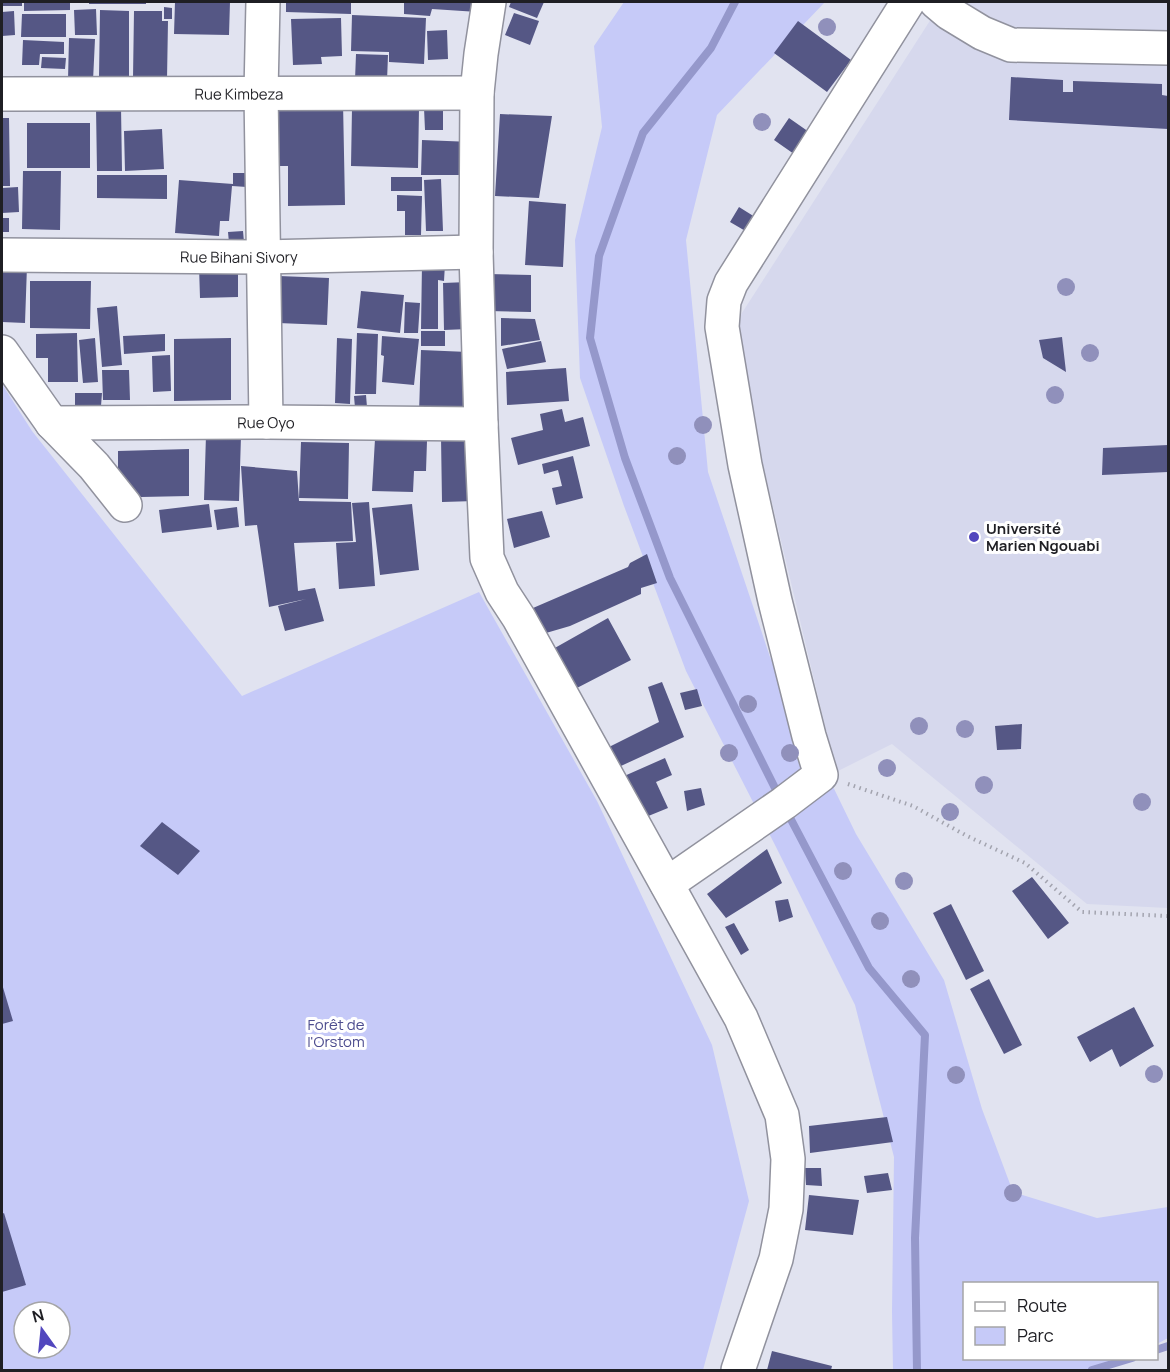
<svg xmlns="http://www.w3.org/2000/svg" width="1170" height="1372" font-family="Manrope,sans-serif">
<rect width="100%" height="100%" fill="#e1e3f0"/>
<path fill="#d6d8ed" d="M 942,2 L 1168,2 L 1168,908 L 1087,904 L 892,744 L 836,772 L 731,330 Z"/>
<path fill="#c6caf8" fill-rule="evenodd" d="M 624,2 L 825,2 L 717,115 L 686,240 L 708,472 L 770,657 L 856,834 L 944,980 L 982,1109 L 1013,1192 L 1097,1218 L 1168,1207 L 1168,1338 L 1157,1344 L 1156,1284 L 964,1284 L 964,1358 L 1126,1359 L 1097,1370 L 893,1370 L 892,1312 L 894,1157 L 855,1005 L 776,847 L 686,671 L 624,506 L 580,378 L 575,240 L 602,127 L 594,46 Z
M 2,384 L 32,431 L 242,696 L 479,592 L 597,801 L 712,1045 L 749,1201 L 703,1370 L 2,1370 ZM 24,1312 L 60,1312 L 60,1348 L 24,1348 Z"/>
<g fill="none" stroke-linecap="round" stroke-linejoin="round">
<path stroke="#9598cb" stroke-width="8" d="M 735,2 L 711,48 L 643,133 L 599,256 L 590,338 L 625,458 L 670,578 L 779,796
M 786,810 L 869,968 L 925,1035 L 915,1238 L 917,1370
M 1156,1350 L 1168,1346
M 1092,1370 L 1132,1358"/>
</g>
<path fill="#555785" d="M 2,2 L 22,2 L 22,6 L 2,6 Z
M 24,2 L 70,2 L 70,10 L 24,11 Z
M 89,2 L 146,2 L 146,4 L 89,4 Z
M 175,2 L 230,2 L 229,35 L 174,34 Z
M 286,2 L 351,2 L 351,14 L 286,12 Z
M 404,2 L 479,2 L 478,12 L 432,9 L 430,16 L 404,14 Z
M 511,2 L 544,2 L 537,18 L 509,7 Z
M 164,7 L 172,8 L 172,19 L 164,19 Z
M 96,9 L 97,35 L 75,35 L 74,10 Z
M 100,10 L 129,11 L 129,78 L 99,77 Z
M 14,11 L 15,35 L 2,36 L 2,12 Z
M 134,11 L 162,11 L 162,21 L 168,21 L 167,79 L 133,78 Z
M 514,13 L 539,21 L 530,45 L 505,35 Z
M 22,14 L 66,14 L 66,37 L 21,37 Z
M 352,15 L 426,18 L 424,64 L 389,62 L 389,52 L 351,51 Z
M 341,18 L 342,56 L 321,57 L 322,64 L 293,65 L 291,19 Z
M 798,21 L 851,60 L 827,92 L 774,53 Z
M 447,30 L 448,59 L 428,60 L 427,31 Z
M 69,38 L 95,39 L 93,81 L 68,80 Z
M 23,40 L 64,42 L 64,54 L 40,54 L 39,65 L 22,65 Z
M 356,54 L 388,55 L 387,81 L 355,80 Z
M 42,57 L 66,58 L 65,69 L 41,68 Z
M 1011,77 L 1063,80 L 1063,92 L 1073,92 L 1073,81 L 1162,84 L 1162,95 L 1168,96 L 1168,129 L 1009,120 Z
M 343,102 L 345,205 L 288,206 L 288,166 L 273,166 L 272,104 Z
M 121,107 L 122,171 L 97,171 L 96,108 Z
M 352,108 L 419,108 L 418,168 L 351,166 Z
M 424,108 L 443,108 L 443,130 L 425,130 Z
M 500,114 L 552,116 L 539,198 L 495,196 Z
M 2,118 L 9,118 L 10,186 L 2,186 Z
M 789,118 L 809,132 L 794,154 L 774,140 Z
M 27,123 L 90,123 L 90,168 L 27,168 Z
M 162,129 L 164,169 L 125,171 L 124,131 Z
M 422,140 L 472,142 L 472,175 L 421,175 Z
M 23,171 L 61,171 L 60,230 L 22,229 Z
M 233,173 L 247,173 L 247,187 L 232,186 L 229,221 L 220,221 L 219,236 L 175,233 L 179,180 L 233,184 Z
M 97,175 L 167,175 L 167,199 L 97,198 Z
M 391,177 L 422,177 L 422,191 L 391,191 Z
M 441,179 L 443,231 L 426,231 L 424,180 Z
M 18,187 L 19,212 L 2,213 L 2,188 Z
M 397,195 L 422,196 L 421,235 L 405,235 L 405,211 L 397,211 Z
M 529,201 L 566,204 L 563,267 L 525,265 Z
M 739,207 L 763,222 L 754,236 L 730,222 Z
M 2,218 L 9,218 L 9,232 L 2,232 Z
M 243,231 L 244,242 L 229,243 L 228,232 Z
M 422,264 L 445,264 L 444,281 L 438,280 L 438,329 L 421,329 Z
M 2,265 L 27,266 L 25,323 L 2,322 Z
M 238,265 L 238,297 L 200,298 L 199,266 Z
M 488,274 L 531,275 L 531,312 L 488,311 Z
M 279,276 L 329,278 L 327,325 L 278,323 Z
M 30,281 L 91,281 L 90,329 L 30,328 Z
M 468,282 L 468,329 L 444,330 L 443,283 Z
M 361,291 L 404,295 L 400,333 L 357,328 Z
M 405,302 L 420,303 L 418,333 L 404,333 Z
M 117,306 L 122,365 L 102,367 L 97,308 Z
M 501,318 L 535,319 L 540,340 L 501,346 Z
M 421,331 L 445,331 L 445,346 L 421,346 Z
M 77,333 L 78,382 L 48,382 L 48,358 L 36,358 L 36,334 Z
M 357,333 L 378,334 L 376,394 L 355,394 Z
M 165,334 L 165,351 L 124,354 L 123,336 Z
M 382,336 L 419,339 L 414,385 L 382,382 L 384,356 L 381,355 Z
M 1062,337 L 1066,372 L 1043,358 L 1039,340 Z
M 95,338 L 98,382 L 83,383 L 79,340 Z
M 231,338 L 231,400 L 174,401 L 174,339 Z
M 337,338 L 352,339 L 350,404 L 335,403 Z
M 541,341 L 546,362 L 507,369 L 502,349 Z
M 421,350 L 468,352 L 467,414 L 419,413 Z
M 170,355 L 171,391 L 153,392 L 152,356 Z
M 566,368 L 569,401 L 507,405 L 506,372 Z
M 102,370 L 129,370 L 130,400 L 103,400 Z
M 75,393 L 102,393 L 101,406 L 75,406 Z
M 366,395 L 367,407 L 355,408 L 354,396 Z
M 562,409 L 565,422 L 583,417 L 590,446 L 518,465 L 511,438 L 543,430 L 540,414 Z
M 206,435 L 241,436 L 239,501 L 204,500 Z
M 441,437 L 474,437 L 475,501 L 442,502 Z
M 375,439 L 427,441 L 426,471 L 414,471 L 413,492 L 372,491 Z
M 301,442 L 349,443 L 348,499 L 299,498 Z
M 1168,445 L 1168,472 L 1102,475 L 1103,448 Z
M 189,449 L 189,496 L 141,497 L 118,474 L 118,451 Z
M 573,456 L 583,498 L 556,505 L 552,488 L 562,486 L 558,470 L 544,474 L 542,464 Z
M 241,466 L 297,471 L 299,501 L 351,502 L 353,541 L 294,543 L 298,591 L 315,588 L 324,621 L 285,631 L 278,606 L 306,599 L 269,607 L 257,525 L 245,526 Z
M 369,502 L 375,586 L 339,589 L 336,543 L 356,542 L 352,503 Z
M 209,504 L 212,527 L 162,533 L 159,510 Z
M 412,504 L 419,570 L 380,575 L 372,508 Z
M 237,507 L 239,527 L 217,530 L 214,510 Z
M 542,511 L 550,537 L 514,548 L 507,519 Z
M 647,554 L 657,583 L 641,588 L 641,594 L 570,626 L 546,633 L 533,608 L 628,567 L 630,563 Z
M 608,618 L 631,660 L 575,689 L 553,649 Z
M 662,682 L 684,737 L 610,771 L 601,751 L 659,722 L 648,687 Z
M 697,689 L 702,706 L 685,710 L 680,693 Z
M 1022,724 L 1021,749 L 997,750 L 995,726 Z
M 665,758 L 672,775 L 656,782 L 668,808 L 641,819 L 622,777 Z
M 701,788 L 705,805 L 687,811 L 684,791 Z
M 162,822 L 200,851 L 178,875 L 140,846 Z
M 767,849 L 782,883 L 726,918 L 707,894 Z
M 1032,877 L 1069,923 L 1048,939 L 1012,891 Z
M 788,899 L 793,917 L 779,922 L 775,901 Z
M 951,904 L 984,971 L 966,980 L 933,913 Z
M 734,923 L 749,950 L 741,955 L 725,927 Z
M 989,979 L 1022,1045 L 1004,1054 L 970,989 Z
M 2,984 L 13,1021 L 2,1024 Z
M 1134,1007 L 1154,1046 L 1120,1067 L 1112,1049 L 1090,1062 L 1077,1037 Z
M 887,1117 L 893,1142 L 810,1153 L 809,1126 Z
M 805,1168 L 821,1168 L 822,1186 L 806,1185 Z
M 888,1173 L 892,1190 L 867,1193 L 864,1176 Z
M 809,1195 L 859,1200 L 853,1235 L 805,1230 Z
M 4,1213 L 26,1285 L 2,1292 L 2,1214 Z
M 772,1351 L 832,1366 L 831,1370 L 767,1370 Z"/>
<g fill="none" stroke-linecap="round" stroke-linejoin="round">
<g stroke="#91929e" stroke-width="36">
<g id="minor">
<path d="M 263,2 L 261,92 L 266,422"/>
<path d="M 489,2 L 481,54 L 477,93 L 476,252 L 481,424 L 487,558 L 502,592 L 519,618 L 741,1018 L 782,1115 L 788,1159 L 786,1209 L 776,1259 L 738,1370"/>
<path d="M 936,2 L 949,13 L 982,33 L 1011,45 L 1168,48"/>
<path id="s1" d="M 2,94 L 477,93"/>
<path id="s2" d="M 2,255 L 263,257 L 476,252"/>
<path d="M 2,352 L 52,423 L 94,466 L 125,505"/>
<path id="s3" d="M 52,423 L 266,422 L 481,424"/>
<path d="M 667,884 L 784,803 L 821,775 L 809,736 L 775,601 L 745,465 L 722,327 L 724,301 L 731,283 L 908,2"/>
</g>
</g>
<path stroke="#a3a4af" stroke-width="4" stroke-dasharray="1.5 4.5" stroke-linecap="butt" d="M 848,784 L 913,806 L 967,836 L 1025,863 L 1082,912 L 1168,916"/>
<use href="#minor" stroke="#fff" stroke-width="33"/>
</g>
<g fill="#9090bb">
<circle cx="827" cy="27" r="9"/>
<circle cx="762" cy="122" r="9"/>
<circle cx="1066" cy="287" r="9"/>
<circle cx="1090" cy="353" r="9"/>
<circle cx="1055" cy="395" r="9"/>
<circle cx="703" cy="425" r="9"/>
<circle cx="677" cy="456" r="9"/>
<circle cx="748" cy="704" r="9"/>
<circle cx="919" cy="726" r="9"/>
<circle cx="965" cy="729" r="9"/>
<circle cx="729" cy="753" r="9"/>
<circle cx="790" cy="753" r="9"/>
<circle cx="887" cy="768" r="9"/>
<circle cx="984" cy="785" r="9"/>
<circle cx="1142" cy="802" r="9"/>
<circle cx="950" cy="812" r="9"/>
<circle cx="843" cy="871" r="9"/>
<circle cx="904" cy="881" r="9"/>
<circle cx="880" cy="921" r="9"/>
<circle cx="911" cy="979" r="9"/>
<circle cx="1154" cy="1074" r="9"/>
<circle cx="956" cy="1075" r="9"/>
<circle cx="1013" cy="1193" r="9"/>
</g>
<circle fill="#5247be" stroke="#fff" stroke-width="2" cx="974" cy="537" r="6"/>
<g text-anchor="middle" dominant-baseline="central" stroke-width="6" stroke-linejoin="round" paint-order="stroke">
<g font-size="15" fill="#1f1f24" stroke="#fff">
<text stroke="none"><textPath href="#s1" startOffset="237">Rue Kimbeza</textPath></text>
<text stroke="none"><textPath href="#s2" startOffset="237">Rue Bihani Sivory</textPath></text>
<text stroke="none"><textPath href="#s3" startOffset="214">Rue Oyo</textPath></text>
</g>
<g font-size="15" font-weight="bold" fill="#1f1f24" stroke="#fff" text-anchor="start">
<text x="986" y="528">Université<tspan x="986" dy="17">Marien Ngouabi</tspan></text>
</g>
<g font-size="15" fill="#4d4d8f" stroke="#fff">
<text x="336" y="1024">Forêt de<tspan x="336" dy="17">l'Orstom</tspan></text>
</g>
</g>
<rect width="1170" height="1372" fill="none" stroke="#1f1f24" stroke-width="6"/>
<rect x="963" y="1282" width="195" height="78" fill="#ffffff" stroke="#a5a5a7" stroke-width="1.5"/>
<rect x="975" y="1302" width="30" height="9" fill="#ffffff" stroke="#a5a5a7" stroke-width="1.5"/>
<text x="1017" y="1312" font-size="18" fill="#1f1f24">Route</text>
<rect x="975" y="1327" width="30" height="18" fill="#c6caf8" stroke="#a5a5a7" stroke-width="1.5"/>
<text x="1017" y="1342" font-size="18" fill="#1f1f24">Parc</text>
<g transform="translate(42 1330) rotate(345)"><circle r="28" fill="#ffffff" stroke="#a5a5a7" stroke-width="1.5"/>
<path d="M0-4.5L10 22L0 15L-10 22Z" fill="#5247be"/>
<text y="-9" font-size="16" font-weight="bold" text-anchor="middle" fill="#1f1f24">N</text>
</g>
</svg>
